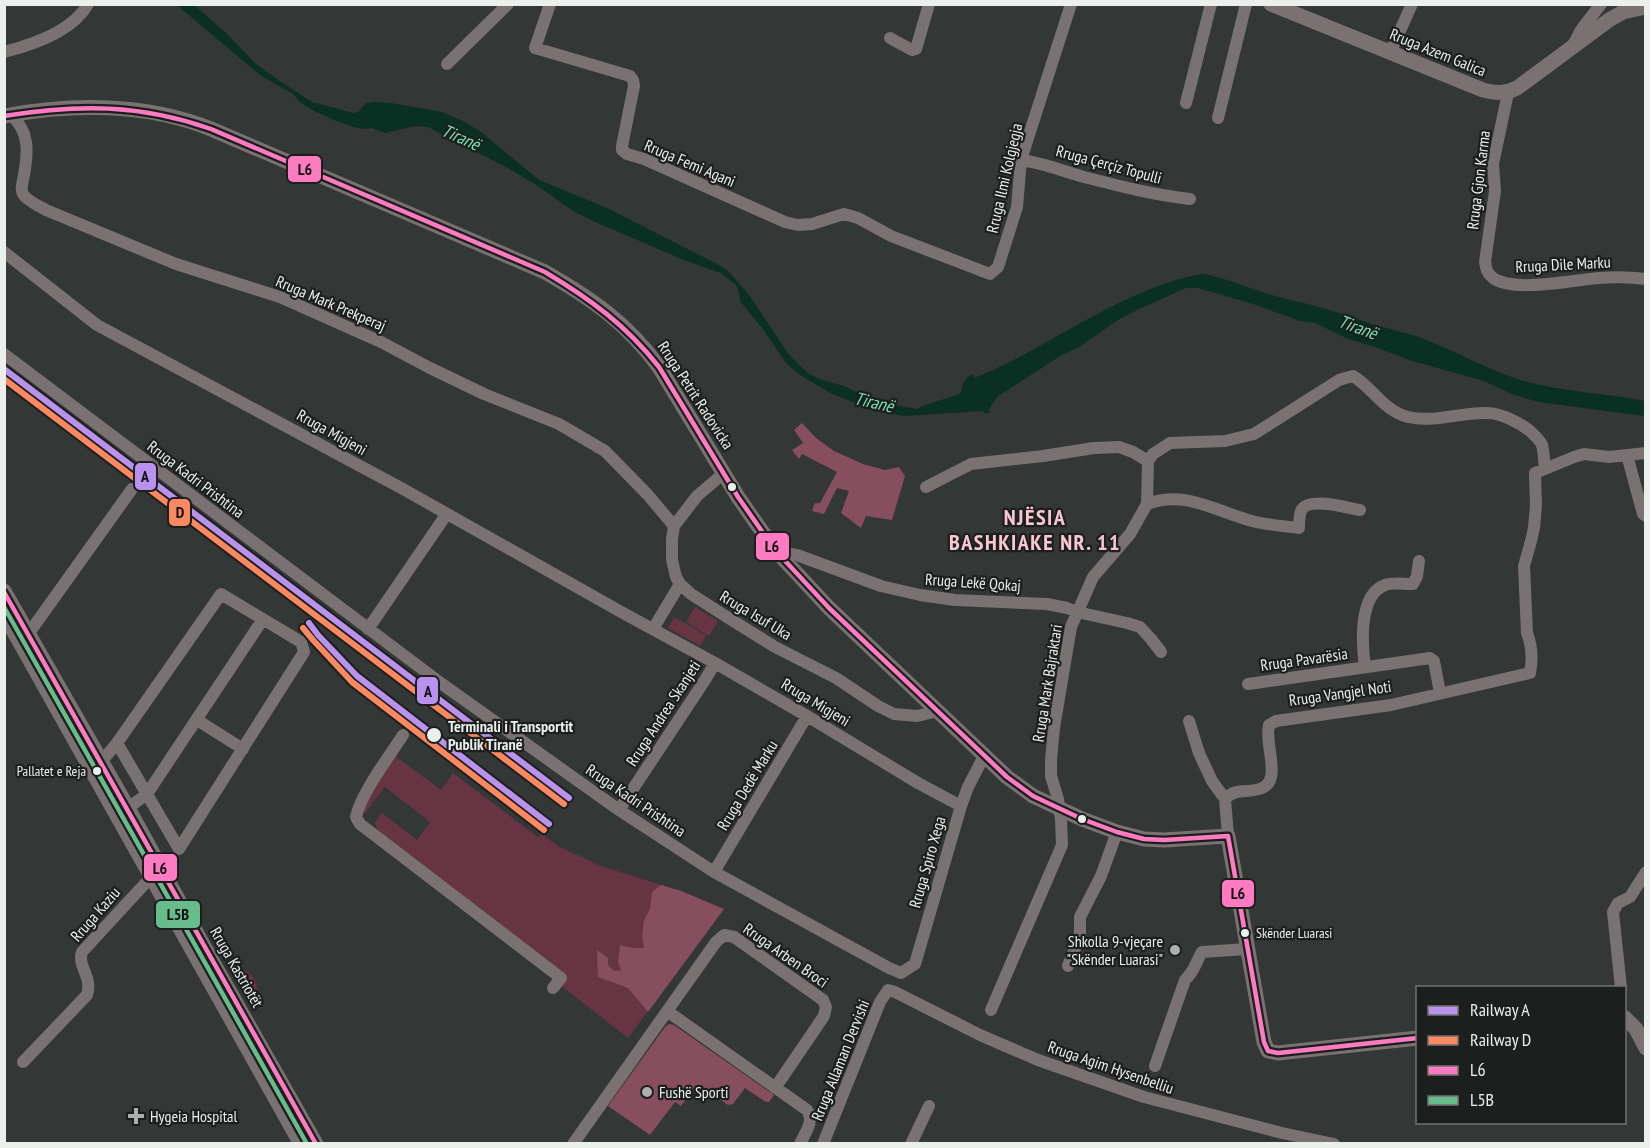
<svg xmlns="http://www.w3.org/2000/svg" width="1650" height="1148" font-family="'PT Sans Narrow',sans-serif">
<rect width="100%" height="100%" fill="#333735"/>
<path fill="#673444" d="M 695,607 L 718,621 L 709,636 L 686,622 Z
M 674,617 L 706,635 L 700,646 L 668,628 Z
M 394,755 L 441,790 L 453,773 L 538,837 L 541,834 L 558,846 L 601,866 L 681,891 L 724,909 L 628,1038 L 560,985 L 388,840 L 377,829 L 375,822 L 382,813 L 417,840 L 430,822 L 385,787 L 365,813 L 362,812 Z
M 232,968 C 256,969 261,986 255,1006 Z"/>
<path fill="#864e5e" d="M 802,423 L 816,438 L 834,451 L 863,464 L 885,470 L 899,467 L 905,476 L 892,520 L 866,516 L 861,528 L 841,513 L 849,491 L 837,488 L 824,514 L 812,511 L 815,503 L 820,503 L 837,472 L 802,454 L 799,459 L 792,450 L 803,443 L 794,430 Z
M 661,885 L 681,891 L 724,909 L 648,1012 L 628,988 L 598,977 L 597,950 L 608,958 L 608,965 L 614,971 L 621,970 L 618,962 L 620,945 L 632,948 L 644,948 L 642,936 L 644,920 L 650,909 L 652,892 Z
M 669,1024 L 674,1025 L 774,1095 L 769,1102 L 766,1102 L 745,1088 L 733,1104 L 728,1105 L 701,1086 L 698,1086 L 695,1087 L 681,1106 L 675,1102 L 650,1135 L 608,1106 L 665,1027 Z"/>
<path fill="#093023" d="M 177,5 L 194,5 L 226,33 L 256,64 L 278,80 L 312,102 L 353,113 L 358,112 L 366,103 L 374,102 L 391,103 L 442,112 L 465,122 L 481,132 L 539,180 L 609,209 L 719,265 L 728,271 L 747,292 L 787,352 L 798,364 L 809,374 L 822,380 L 844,386 L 874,401 L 917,409 L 925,405 L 960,394 C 963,385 964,378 972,374 L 974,378 C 1052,347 1118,290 1201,274 C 1207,272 1252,289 1262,292 C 1286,300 1312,304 1336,312 C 1348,315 1359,320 1371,324 C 1387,328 1403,332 1419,337 C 1454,350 1489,371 1524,381 C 1564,392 1605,393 1645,401 L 1645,416 L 1538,402 L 1512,394 L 1484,381 L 1409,360 L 1381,349 L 1346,338 L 1315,323 L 1300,321 L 1253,304 L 1198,288 L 1186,288 L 1139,309 L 1118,320 L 1079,347 L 1060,356 L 997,397 L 989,409 L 990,412 L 985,414 L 983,411 L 903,416 L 872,409 L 832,394 L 800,375 L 786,363 L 763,329 L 740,301 L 739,292 L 736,285 L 721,273 L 684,260 L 593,221 L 573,211 L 535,184 L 506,167 L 428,127 L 415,126 L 385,133 L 372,128 L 363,129 L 354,127 L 334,120 L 314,111 L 300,102 L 293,94 L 260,75 Z"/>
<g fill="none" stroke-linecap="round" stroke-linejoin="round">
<path stroke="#797172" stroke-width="12" d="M 550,4 L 535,48 L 630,76 L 633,80 L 634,86 L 622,146 L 622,150 L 627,154 L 644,159 L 785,222 L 798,225 L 812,224 L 844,214 L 858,218 L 891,236 L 990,274 L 998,267 L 1017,207 L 1021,160 L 1071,4
M 890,38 L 912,50 L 916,49 L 929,4
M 1573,45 L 1581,30 L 1601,4
M 4,52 C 32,45 73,31 88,4
M 1390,53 L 1412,4
M 447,64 L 508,4
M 1508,93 L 1493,164 L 1495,191 L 1485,262 C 1486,269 1487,273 1493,278 C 1514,293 1573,280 1599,278 C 1614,277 1630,277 1646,279
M 1186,103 L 1211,4
M 11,115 C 30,132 28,152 24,175 C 23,181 20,189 23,194 C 27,201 39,206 46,210 L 176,264 L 280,297 L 381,342 L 430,368 L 484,394 L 559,424 L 605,451 L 648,495 L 674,526
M 1218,118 L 1246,4
M 1021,160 C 1043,163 1063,171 1084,177 C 1119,186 1154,195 1190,199
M 4,252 L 97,325 L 403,489 L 623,613 L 715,663 L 807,716 L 918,783 L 961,806
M 4,354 L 442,684 L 619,810 L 714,872 L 889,968 L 901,973 L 915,964 L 961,806 L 968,787 L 984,756
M 1627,455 L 1643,514 L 1646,516
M 724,473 L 697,496 L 674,526 L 672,539 L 672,560 L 676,577 L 680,584 L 691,594 L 730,619 L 775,647 L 836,678 L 878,706 L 894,714 L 917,716 L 938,711
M 926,487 L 971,464 L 1043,456 L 1094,448 L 1119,447 L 1133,452 L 1148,461
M 1147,504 C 1187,490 1214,511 1252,521 C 1267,525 1283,526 1299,528 C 1299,522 1299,514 1302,509 C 1311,497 1347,508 1360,510
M 775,550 L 797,555 L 881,586 L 920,595 L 955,600 L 1047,604 L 1067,608 L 1077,612 L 1127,623 L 1140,627 L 1151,639 L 1161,652
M 368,629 L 446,515
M 653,629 L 680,584
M 29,633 L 132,489
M 1365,667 C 1362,645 1358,595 1385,585 C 1393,582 1405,584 1413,584 L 1417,576 L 1419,561
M 1248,684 L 1430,658 L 1434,661 L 1440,693
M 197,720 L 243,749
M 1189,721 L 1199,753 L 1212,781 L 1225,799 L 1228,836
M 403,735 C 390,755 360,795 356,817 L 360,824 L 561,978 L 553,988
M 101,762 L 117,743 L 221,594 L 301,642 L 304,652 L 179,849 L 117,743
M 1225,799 C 1237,786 1251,795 1264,787 C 1281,778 1264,742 1269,725 L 1276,721 L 1391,705 L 1530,673 C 1533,658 1532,646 1527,633 L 1524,566 L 1531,541 L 1534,528 L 1536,505 L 1535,473 L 1574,457 L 1584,454 L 1609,457 L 1646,453
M 128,808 L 147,794 L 263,619
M 619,810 L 705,680 L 715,663
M 714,872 L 807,716
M 1068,966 L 1080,936 L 1080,917 L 1101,876 L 1117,832
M 1621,988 L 1613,912 L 1618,903 L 1630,897 L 1646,872
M 991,1010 L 1062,845 L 1061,820 L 1058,799 L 1051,776 L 1051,760 L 1054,728 L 1071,627 L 1093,577 L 1130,534 L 1147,504 L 1148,461 L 1153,454 L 1170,443 L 1225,441 L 1254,434 L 1339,380 L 1353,376 C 1373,388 1384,411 1408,417 C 1435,423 1461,412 1487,413 C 1501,413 1520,423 1530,431 C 1534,435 1540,440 1542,445 C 1544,452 1544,461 1545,468
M 667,1011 L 807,1110 C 815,1121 805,1133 800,1144
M 23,1062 L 87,995 C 93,976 77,967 82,952 L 152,876
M 1155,1066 L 1185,980 C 1196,969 1195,963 1202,952 L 1247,949
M 573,1144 L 716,942 L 724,935 L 734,937 L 823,1000 L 826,1007 L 824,1016 L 775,1088
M 823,1144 L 880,1002 L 888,990 L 895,992 L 980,1035 L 1038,1060 L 1144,1097 L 1282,1133 L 1334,1144
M 911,1144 L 929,1106"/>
<path stroke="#797172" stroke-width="15" d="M 1271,4 L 1483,90 C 1496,93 1505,94 1517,88 L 1609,20 L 1623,12 L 1646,7
M 4,116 C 72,103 147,103 211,129 L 545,272 C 592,299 627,323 659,367 L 738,497 L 775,550 L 829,608 L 1007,777 L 1033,796 L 1082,819 L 1117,832 L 1144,839 L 1164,840 L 1228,836 L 1264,1042 L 1268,1051 L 1278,1053 L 1418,1038
M 4,591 L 128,808 L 206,950 L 316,1144
M 4,614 L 301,1144
M 1624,1017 L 1636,1029 L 1646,1048"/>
<g stroke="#1c1f1d" stroke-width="9">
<path id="bus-1" d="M 4,116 C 78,104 140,104 211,129 L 545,272 C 590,299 626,325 659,367 L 738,497 L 775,550 L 829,608 L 1007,777 L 1033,796 L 1082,819 L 1117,832 L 1144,839 L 1164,840 L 1228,836 L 1264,1042 L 1268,1051 L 1278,1053 L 1418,1038
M 4,592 C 109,775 212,960 316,1144"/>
</g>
<g stroke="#1c1f1d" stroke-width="9">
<path id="bus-2" d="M 4,607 C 106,785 206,965 307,1144"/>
</g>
<use href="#bus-1" stroke="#fe7ac1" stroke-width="4.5"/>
<use href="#bus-2" stroke="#68bc8c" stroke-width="4.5"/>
<g stroke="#1c1f1d" stroke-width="10">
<path id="rail-1" d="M 4,369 L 569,798
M 309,623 L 318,635 L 357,676 L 549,824"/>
</g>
<g stroke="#1c1f1d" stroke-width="10">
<path id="rail-2" d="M 4,379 L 564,804
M 303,628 L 313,640 L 352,682 L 544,830"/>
</g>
<use href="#rail-1" stroke="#b992ed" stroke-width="6"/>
<use href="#rail-2" stroke="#fa8860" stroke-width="6"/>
</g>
<g fill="#ebf0ed" stroke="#1c1f1d" stroke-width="2">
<circle cx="732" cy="487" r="5"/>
<circle cx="434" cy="735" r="8"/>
<circle cx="97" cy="771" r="5"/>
<circle cx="1082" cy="819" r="5"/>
<circle cx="1245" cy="933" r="5"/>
</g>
<g fill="#abafad" stroke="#1c1f1d" stroke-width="2">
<circle cx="1175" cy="950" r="6"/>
<circle cx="647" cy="1092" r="6"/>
<path d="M133 1107h6v6h6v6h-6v6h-6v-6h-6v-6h6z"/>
</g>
<g text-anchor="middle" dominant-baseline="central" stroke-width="4.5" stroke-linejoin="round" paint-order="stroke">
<g font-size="14" fill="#ebf0ed" stroke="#1c1f1d" text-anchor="end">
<text x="86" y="771">Pallatet e Reja</text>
<text x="1256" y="933" text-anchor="start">Skënder Luarasi</text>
</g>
<g font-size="16" fill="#ebf0ed" stroke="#1c1f1d">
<text transform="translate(1438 52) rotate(22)">Rruga Azem Galica</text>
<text transform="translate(690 163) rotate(23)">Rruga Femi Agani</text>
<text transform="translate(1109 164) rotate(15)">Rruga Çerçiz Topulli</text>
<text transform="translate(1004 178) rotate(-77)">Rruga Ilmi Kolgjegja</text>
<text transform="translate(1478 180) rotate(-83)">Rruga Gjon Karma</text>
<text transform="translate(1563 264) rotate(-3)">Rruga Dile Marku</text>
<text transform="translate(331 303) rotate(23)">Rruga Mark Prekperaj</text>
<text transform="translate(696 395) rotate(57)">Rruga Petrit Radovicka</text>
<text transform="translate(332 432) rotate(29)">Rruga Migjeni</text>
<text transform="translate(196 479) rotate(37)">Rruga Kadri Prishtina</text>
<text transform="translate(973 582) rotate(4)">Rruga Lekë Qokaj</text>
<text transform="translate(756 615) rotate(31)">Rruga Isuf Uka</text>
<text transform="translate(1304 659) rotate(-8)">Rruga Pavarësia</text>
<text transform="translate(1047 683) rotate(-81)">Rruga Mark Bajraktari</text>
<text transform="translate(1340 693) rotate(-8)">Rruga Vangjel Noti</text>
<text transform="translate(816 702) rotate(31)">Rruga Migjeni</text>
<text transform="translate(663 713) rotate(-57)">Rruga Andrea Skanjeti</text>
<text transform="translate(747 785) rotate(-59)">Rruga Dedë Marku</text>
<text transform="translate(636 800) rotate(34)">Rruga Kadri Prishtina</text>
<text transform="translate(927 862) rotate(-74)">Rruga Spiro Xega</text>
<text transform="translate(95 914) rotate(-49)">Rruga Kaziu</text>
<text transform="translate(786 955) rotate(35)">Rruga Arben Broci</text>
<text transform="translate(237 967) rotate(60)">Rruga Kastriotët</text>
<text transform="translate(840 1060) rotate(-68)">Rruga Allaman Dervishi</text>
<text transform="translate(1111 1067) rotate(19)">Rruga Agim Hysenbelliu</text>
</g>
<g font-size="16" font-weight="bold" fill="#ebf0ed" stroke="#1c1f1d" text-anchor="start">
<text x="448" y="726">Terminali i Transportit<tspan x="448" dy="18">Publik Tiranë</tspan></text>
</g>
<g font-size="16" fill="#ebf0ed" stroke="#1c1f1d" text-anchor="start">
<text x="1163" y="941" text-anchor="end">Shkolla 9-vjeçare<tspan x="1163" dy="18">"Skënder Luarasi"</tspan></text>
<text x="659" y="1092">Fushë Sporti</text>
<text x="150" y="1116">Hygeia Hospital</text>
</g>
<g font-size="18" font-style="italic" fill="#76e1b5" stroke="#1c1f1d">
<text transform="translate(461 137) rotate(24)">Tiranë</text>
<text transform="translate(1358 327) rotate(20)">Tiranë</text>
<text transform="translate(874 402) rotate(13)">Tiranë</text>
</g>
<g font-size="22" font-weight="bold" letter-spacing="1.5" fill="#f9c6d3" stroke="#1c1f1d">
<text x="1035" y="517">NJËSIA<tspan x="1035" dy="25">BASHKIAKE NR. 11</tspan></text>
</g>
</g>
<g stroke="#1c1f1d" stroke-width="2">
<rect x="287" y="155" width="35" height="28" rx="6" fill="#fe7ac1"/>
<rect x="134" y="462" width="23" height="29" rx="6" fill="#b992ed"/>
<rect x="168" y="498" width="23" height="29" rx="6" fill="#fa8860"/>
<rect x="755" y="532" width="35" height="29" rx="6" fill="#fe7ac1"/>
<rect x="416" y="676" width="23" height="29" rx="6" fill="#b992ed"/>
<rect x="143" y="853" width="35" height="29" rx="6" fill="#fe7ac1"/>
<rect x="1221" y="879" width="34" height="29" rx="6" fill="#fe7ac1"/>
<rect x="155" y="900" width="46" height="29" rx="6" fill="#68bc8c"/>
</g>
<g font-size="16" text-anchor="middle" font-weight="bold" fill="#111">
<text x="305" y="175">L6</text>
<text x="145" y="482">A</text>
<text x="180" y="518">D</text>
<text x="772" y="552">L6</text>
<text x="428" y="697">A</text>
<text x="160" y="874">L6</text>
<text x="1238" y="899">L6</text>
<text x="178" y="920">L5B</text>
</g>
<rect width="1650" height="1148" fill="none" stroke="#ebf0ed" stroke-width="12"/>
<rect x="1416" y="986" width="210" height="138" fill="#1c1f1d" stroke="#6f7370" stroke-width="1.5"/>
<rect x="1428" y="1006" width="30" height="9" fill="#b992ed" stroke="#6f7370" stroke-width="1.5"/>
<text x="1470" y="1016" font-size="18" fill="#ebf0ed">Railway A</text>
<rect x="1428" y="1036" width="30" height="9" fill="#fa8860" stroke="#6f7370" stroke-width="1.5"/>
<text x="1470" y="1046" font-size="18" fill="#ebf0ed">Railway D</text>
<rect x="1428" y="1066" width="30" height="9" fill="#fe7ac1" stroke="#6f7370" stroke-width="1.5"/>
<text x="1470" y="1076" font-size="18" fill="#ebf0ed">L6</text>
<rect x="1428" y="1096" width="30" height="9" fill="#68bc8c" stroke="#6f7370" stroke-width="1.5"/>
<text x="1470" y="1106" font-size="18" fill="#ebf0ed">L5B</text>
</svg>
